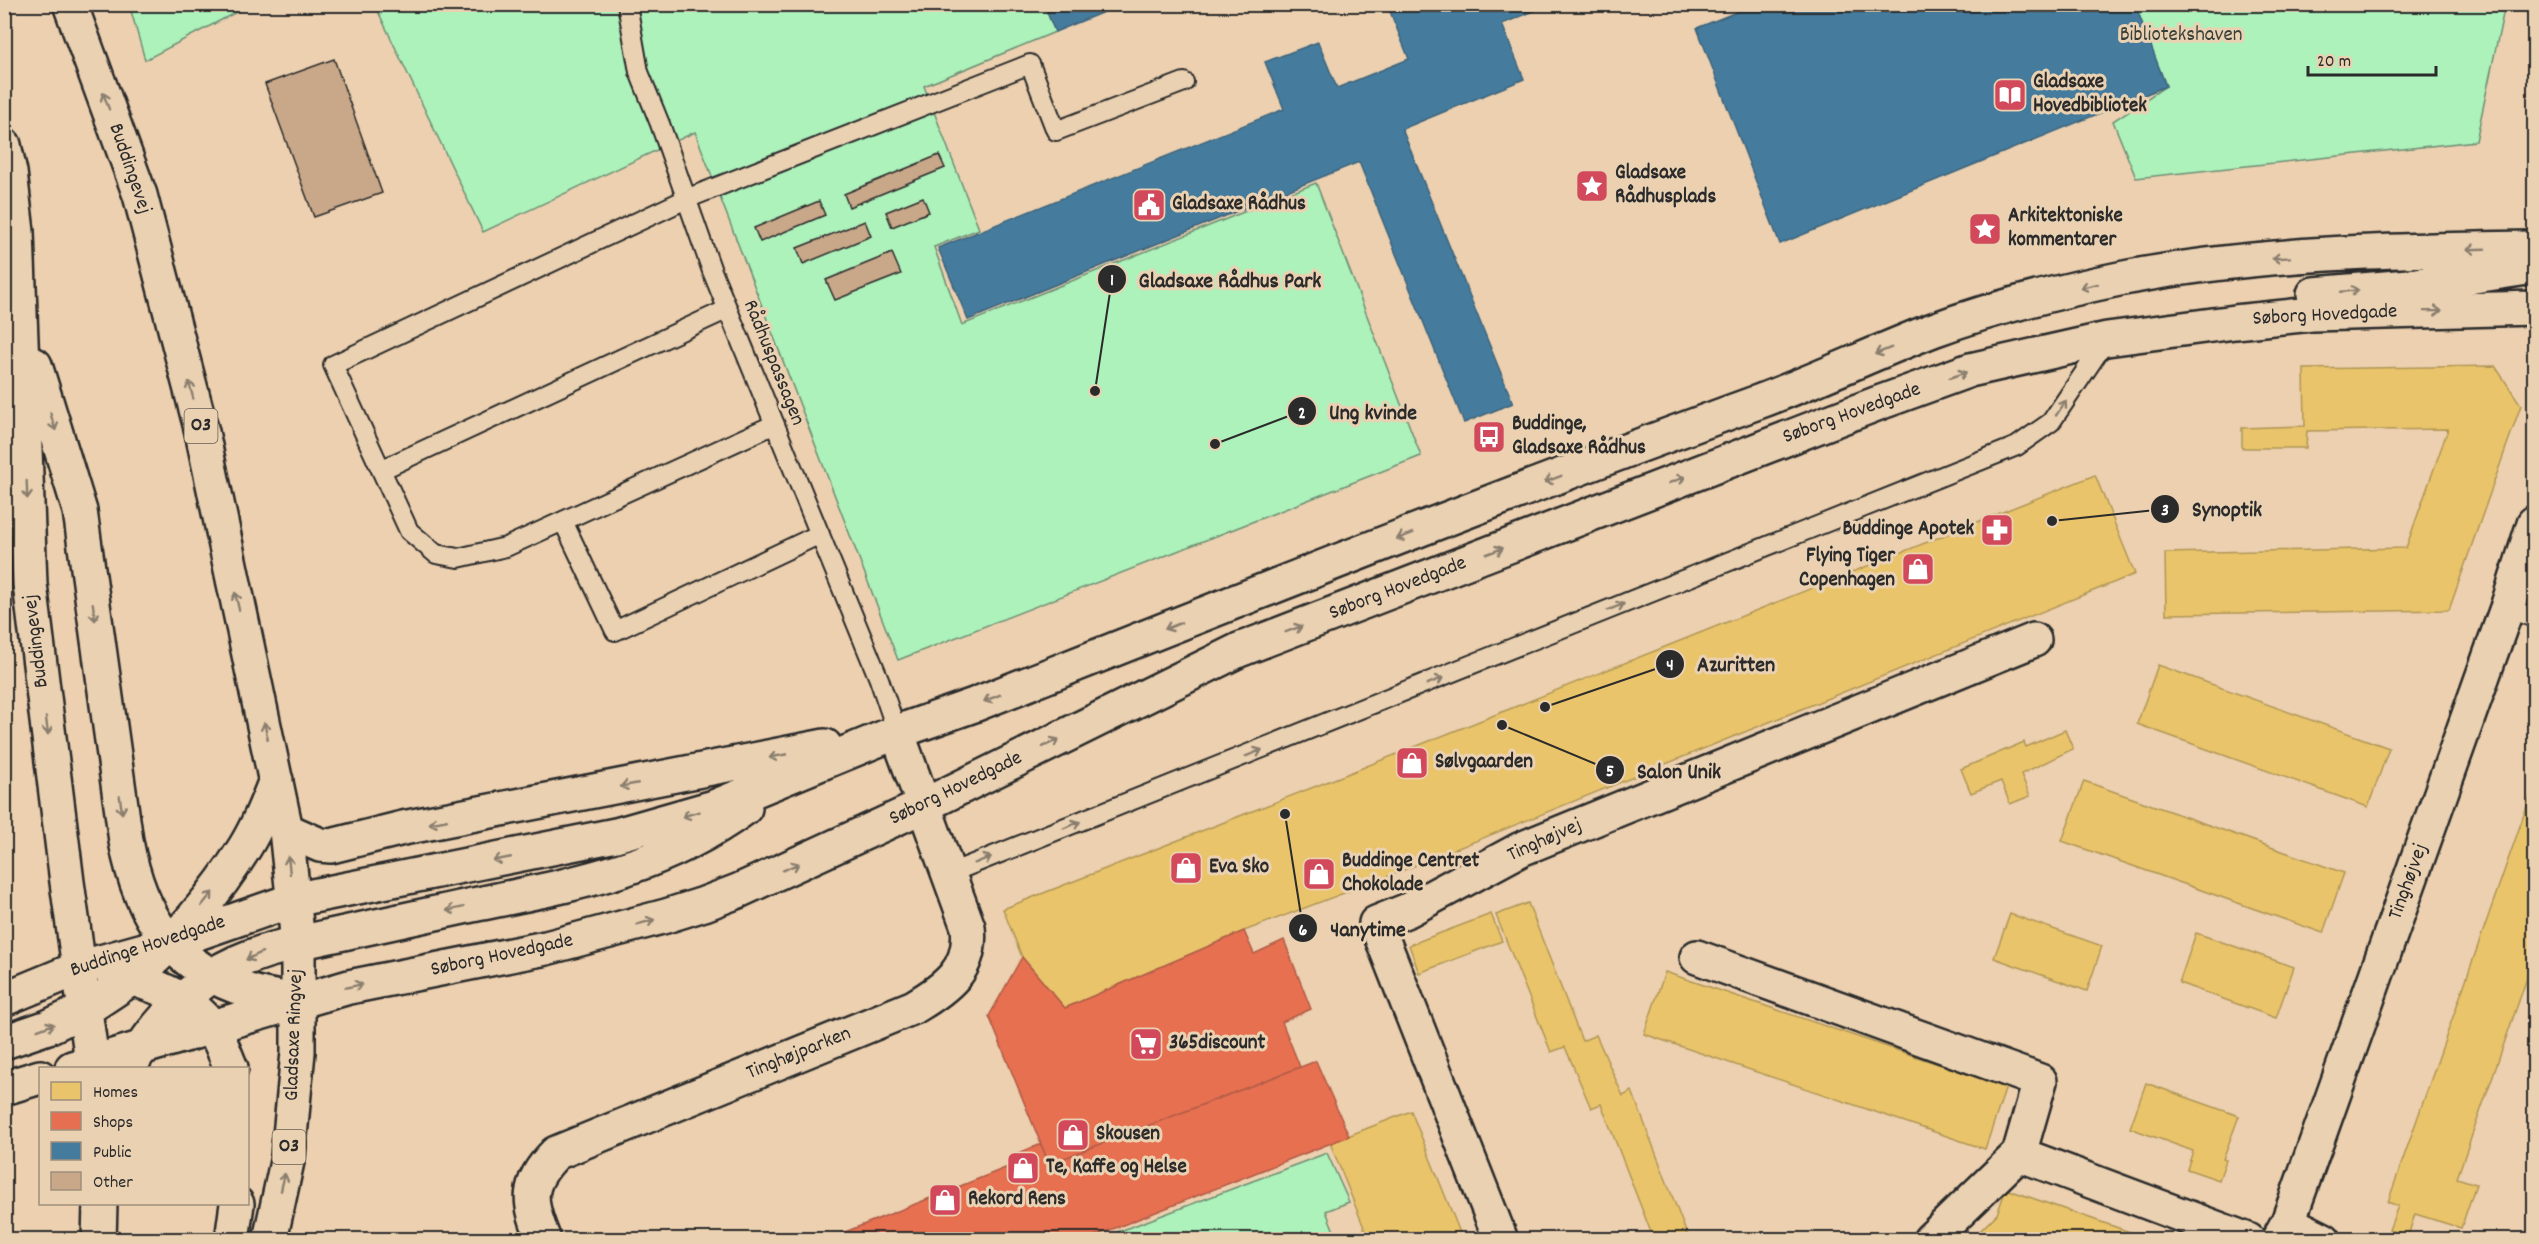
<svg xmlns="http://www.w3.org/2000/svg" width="2539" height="1244" font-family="Dekko,sans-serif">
<rect width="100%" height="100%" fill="#ecd0af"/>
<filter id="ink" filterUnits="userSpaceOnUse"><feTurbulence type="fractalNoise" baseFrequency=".0167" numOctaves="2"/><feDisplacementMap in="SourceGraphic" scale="12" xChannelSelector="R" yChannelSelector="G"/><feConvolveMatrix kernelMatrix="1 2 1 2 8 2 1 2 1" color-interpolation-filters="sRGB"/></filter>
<g filter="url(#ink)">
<path fill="#adf1bb" stroke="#6c8e73" stroke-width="1.5" d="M 129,4 L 250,4 L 250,5 L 145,60 Z
M 375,5 L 1044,5 L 1055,32 L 924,86 L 979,229 L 934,247 L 962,325 L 1316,183 L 1421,456 L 898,660 L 695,132 L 483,232 Z
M 2135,5 L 2505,5 L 2476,141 L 2136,178 L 2113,121 L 2166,86 Z
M 1327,1153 L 1349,1202 L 1326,1211 L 1337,1239 L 1099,1239 Z"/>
<path fill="#e9c46a" stroke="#b09657" stroke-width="1.5" d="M 2495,366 L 2521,405 L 2449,610 L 2166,614 L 2165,553 L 2406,548 L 2448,429 L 2307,431 L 2306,448 L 2242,448 L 2242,428 L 2305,426 L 2304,369 Z
M 2095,475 L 2135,574 L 1394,874 L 1244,931 L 1065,1008 L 1022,957 L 1003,909 L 1352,772 Z
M 2158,665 L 2389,748 L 2368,807 L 2137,724 Z
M 2065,730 L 2073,749 L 2021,774 L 2030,796 L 2010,804 L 2001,781 L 1971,793 L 1961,769 L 2024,742 L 2026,747 Z
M 2084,781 L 2344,873 L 2323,933 L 2062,841 Z
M 2534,786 L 2534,958 L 2457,1178 L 2476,1184 L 2461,1228 L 2415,1214 L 2408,1236 L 2389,1230 L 2398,1206 L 2388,1202 Z
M 1528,903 L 1582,1041 L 1596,1035 L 1623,1096 L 1632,1091 L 1689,1240 L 1654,1240 L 1601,1104 L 1591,1108 L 1565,1047 L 1551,1052 L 1496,915 Z
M 1491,914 L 1502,941 L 1419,973 L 1409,945 Z
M 2010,914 L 2102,946 L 2087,991 L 1994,958 Z
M 2196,933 L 2294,967 L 2276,1018 L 2179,983 Z
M 1665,972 L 2006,1087 L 1985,1149 L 1644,1034 Z
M 2146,1083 L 2239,1116 L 2223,1159 L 2226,1160 L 2219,1180 L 2187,1169 L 2193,1151 L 2130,1128 Z
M 1411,1111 L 1463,1240 L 1369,1240 L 1330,1143 Z
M 2006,1189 L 2153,1240 L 1971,1240 L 1997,1214 Z"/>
<path fill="#e76f51" stroke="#af5b46" stroke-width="1.5" d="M 1244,931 L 1254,954 L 1284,940 L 1311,1009 L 1282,1022 L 1300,1067 L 1049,1164 L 989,1016 L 1022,957 L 1065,1008 Z
M 1316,1061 L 1349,1136 L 1085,1240 L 830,1238 L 1018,1163 L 1014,1155 L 1041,1144 L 1049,1164 Z"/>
<path fill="#457b9d" stroke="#3d637b" stroke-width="1.5" d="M 1044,4 L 1123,4 L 1055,32 Z
M 1387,4 L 1551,4 L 1502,24 L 1524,79 L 1402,129 L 1513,403 L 1464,423 L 1359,162 L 968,320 L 938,248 L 1284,109 L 1265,62 L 1318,42 L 1337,88 L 1409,59 Z
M 1756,4 L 2135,4 L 2166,86 L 1780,244 L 1697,28 Z"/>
<path fill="#c8a889" stroke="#2b2b2b" stroke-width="1.5" d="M 334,59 L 382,193 L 314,217 L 265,84 Z
M 939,155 L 945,168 L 849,207 L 844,194 Z
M 923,197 L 929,212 L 892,227 L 886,212 Z
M 819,201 L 825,215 L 760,242 L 754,228 Z
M 865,221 L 871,236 L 803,264 L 797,248 Z
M 892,253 L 901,274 L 835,300 L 826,280 Z"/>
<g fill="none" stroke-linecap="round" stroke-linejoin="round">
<g stroke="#2b2b2b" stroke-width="22">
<path id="service" d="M 627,4 L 639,72 L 660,124 L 712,271 L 879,679 L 897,732
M 773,425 L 506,547 L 458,558 L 436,554 L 409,531 L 333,365 L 686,199 L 1030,64 L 1056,131 L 1184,82
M 381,470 L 728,309
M 563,521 L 615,631 L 820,534
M 2507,608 L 2534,618
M 948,874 L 2017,446 L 2051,422 L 2107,339"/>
</g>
<g stroke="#2b2b2b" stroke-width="38">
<path id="minor" d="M 1697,957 L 2040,1081 L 2019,1154
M 2288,1222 L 2324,1240
M 544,1240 C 528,1202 525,1184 556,1153 L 914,1007 C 946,988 973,969 968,927 L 897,732
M 1501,1240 L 1376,923 L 1408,910 L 1521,849 L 2034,640
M 1930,1240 L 2019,1154 L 2248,1240
M 2278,1240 L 2288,1222 L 2507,608 L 2534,523"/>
</g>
<g stroke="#2b2b2b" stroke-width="38">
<path id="tertiary" d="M 2314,294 L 2409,286 L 2534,267
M 286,830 L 320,845 L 331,846 L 403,828 L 825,746
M 298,943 C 355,931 411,918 468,906 C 569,885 659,871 745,808
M 4,999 L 79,968 L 169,943 L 293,900 L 616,835 L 714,807 L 897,732 L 974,705 C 1234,602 1494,498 1758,402 C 1817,380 1874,353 1933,330 C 1995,307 2060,291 2124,278 C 2258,252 2398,250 2534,248
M 4,1042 L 48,1027 L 86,1009
M 72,1068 L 349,987 L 546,948 L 666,916 L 704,904 L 738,891 L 923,806 L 1239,650 L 1876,404 L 1970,370 L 2107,339 L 2235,322 L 2312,314 L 2534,308
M 4,1088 L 40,1077"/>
</g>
<g stroke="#2b2b2b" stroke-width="38">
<path id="primary" d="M 70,4 L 140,195 L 202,432 L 286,830 L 298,943 L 298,1052 L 288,1157 L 270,1240
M 4,145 L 10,172 L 17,232 L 30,584 L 67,882 L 93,1068
M 35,365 L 80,511 L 126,841 C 140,917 174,969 252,992 C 266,996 282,998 297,1001
M 113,974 C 147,981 190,997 211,1026 C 220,1037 225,1055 231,1068
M 86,1009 C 101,999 117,989 132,978 C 172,947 219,890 245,847 C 258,826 267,803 276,780
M 129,1068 C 148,1034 179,999 212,976 C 237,959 270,949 298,943
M 99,1240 L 100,1204
M 232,1240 L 237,1204"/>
</g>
<use href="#service" stroke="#ead1b2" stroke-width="18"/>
<use href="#minor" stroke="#ead1b2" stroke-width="33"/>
<use href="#tertiary" stroke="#ead1b2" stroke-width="33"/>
<use href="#primary" stroke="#ead1b2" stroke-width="33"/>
</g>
<defs><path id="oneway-shaft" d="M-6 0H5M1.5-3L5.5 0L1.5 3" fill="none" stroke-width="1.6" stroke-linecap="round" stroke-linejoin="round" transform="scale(1.5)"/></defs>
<g stroke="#8a7e6e">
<use href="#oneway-shaft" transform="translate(106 101) rotate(-110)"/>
<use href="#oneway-shaft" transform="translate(2476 249) rotate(178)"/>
<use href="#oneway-shaft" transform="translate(2281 258) rotate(176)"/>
<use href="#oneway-shaft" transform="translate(2089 286) rotate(167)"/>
<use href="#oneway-shaft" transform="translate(2350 291) rotate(-5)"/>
<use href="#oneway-shaft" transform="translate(2433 311) rotate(-1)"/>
<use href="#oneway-shaft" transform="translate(1883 351) rotate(158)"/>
<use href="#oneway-shaft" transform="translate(1958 375) rotate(-19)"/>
<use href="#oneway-shaft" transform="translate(191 390) rotate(-105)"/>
<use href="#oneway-shaft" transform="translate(2061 408) rotate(-56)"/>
<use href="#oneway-shaft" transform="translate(53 422) rotate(73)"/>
<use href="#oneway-shaft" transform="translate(1553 479) rotate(159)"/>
<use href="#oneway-shaft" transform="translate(1677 480) rotate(-21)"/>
<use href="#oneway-shaft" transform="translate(27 490) rotate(88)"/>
<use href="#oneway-shaft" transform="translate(1405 536) rotate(159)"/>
<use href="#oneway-shaft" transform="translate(1495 551) rotate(-21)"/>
<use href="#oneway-shaft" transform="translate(237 601) rotate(-103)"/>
<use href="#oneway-shaft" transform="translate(1616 607) rotate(-22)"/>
<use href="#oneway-shaft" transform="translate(94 612) rotate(82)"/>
<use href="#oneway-shaft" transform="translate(1173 626) rotate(158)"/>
<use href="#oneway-shaft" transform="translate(1294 629) rotate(-21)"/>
<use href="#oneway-shaft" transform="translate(1435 681) rotate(-22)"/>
<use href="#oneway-shaft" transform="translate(992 698) rotate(158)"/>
<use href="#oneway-shaft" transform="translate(47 726) rotate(83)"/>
<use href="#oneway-shaft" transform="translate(266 731) rotate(-102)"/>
<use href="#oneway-shaft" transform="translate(1051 743) rotate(-26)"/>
<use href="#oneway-shaft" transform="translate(1254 753) rotate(-22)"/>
<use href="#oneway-shaft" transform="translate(778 756) rotate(169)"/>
<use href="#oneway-shaft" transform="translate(629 785) rotate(169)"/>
<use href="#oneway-shaft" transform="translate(121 805) rotate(82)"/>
<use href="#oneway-shaft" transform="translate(691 814) rotate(164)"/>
<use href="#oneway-shaft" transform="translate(438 822) rotate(169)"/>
<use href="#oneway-shaft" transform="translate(1072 825) rotate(-22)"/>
<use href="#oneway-shaft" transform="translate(502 859) rotate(169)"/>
<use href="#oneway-shaft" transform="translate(983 860) rotate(-22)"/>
<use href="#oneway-shaft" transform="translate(289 865) rotate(-96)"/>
<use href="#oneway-shaft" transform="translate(791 867) rotate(-24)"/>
<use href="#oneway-shaft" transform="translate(207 899) rotate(-51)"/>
<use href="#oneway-shaft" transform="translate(455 909) rotate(168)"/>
<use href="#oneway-shaft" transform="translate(646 922) rotate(-15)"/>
<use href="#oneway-shaft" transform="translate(254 956) rotate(155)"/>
<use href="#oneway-shaft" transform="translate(354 986) rotate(-12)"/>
<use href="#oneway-shaft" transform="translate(46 1027) rotate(-21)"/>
<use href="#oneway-shaft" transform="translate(283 1182) rotate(-77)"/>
</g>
</g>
<defs>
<g id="library-square" transform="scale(1.725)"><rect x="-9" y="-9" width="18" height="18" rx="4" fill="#d1495b" stroke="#ead1b2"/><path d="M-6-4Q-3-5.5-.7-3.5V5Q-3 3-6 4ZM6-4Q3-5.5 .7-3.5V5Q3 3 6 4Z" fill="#fff"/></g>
<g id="sight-square" transform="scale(1.725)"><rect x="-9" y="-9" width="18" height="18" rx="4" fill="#d1495b" stroke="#ead1b2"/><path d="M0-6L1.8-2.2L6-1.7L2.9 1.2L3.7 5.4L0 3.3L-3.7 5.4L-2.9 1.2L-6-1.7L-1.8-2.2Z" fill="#fff"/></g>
<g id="civic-square" transform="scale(1.725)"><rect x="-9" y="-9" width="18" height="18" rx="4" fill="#d1495b" stroke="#ead1b2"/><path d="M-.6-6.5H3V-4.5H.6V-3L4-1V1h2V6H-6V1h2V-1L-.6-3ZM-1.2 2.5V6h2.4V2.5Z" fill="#fff"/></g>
<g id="bus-square" transform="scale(1.725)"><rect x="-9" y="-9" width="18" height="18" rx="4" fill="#d1495b" stroke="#ead1b2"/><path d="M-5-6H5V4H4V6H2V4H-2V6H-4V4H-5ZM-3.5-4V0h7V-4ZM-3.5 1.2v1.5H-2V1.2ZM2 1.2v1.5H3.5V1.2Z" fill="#fff"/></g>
<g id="pharmacy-square" transform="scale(1.725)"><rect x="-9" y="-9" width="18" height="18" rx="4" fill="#d1495b" stroke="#ead1b2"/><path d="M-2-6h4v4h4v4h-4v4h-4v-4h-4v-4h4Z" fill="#fff"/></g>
<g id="shop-square" transform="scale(1.725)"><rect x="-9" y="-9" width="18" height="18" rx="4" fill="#d1495b" stroke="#ead1b2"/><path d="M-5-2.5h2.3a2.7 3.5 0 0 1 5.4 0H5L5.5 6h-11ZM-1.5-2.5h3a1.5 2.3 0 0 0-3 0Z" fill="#fff"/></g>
<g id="supermarket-square" transform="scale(1.725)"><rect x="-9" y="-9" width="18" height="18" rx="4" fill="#d1495b" stroke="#ead1b2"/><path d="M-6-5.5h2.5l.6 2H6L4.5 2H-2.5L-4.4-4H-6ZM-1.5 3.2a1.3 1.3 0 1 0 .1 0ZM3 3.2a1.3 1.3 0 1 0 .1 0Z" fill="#fff"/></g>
</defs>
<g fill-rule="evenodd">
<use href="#library-square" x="2010" y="95"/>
<use href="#sight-square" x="1592" y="186"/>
<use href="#civic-square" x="1149" y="205"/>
<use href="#sight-square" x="1985" y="229"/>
<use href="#bus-square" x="1489" y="437"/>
<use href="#pharmacy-square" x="1997" y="530"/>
<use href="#shop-square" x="1918" y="569"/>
<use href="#shop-square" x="1412" y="763"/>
<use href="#shop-square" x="1186" y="868"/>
<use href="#shop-square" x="1319" y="874"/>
<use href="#supermarket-square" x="1146" y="1044"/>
<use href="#shop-square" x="1073" y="1135"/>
<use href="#shop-square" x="1023" y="1168"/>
<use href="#shop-square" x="945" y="1200"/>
</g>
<g text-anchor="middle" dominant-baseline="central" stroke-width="6" stroke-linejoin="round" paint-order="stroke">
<g fill="#ead1b2" stroke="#645d54" stroke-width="1.5">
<rect x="184.5" y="409" width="33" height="34" rx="4.5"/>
<rect x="272.5" y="1130" width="33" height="34" rx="4.5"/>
</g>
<g font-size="20" font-weight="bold" fill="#2b2b2b">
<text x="201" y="426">O3</text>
<text x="289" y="1147">O3</text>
</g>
<g font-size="21" fill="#383f39" stroke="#ead1b2">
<text x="2181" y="36">Bibliotekshaven</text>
</g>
<g font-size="21" font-weight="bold" fill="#2b2b2b" stroke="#ead1b2" text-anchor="start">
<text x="2033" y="83">Gladsaxe<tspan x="2033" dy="24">Hovedbibliotek</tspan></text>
<text x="1615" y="174">Gladsaxe<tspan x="1615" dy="24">Rådhusplads</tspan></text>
<text x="1172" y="205">Gladsaxe Rådhus</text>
<text x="2008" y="217">Arkitektoniske<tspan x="2008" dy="24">kommentarer</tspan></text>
<text x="1512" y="425">Buddinge,<tspan x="1512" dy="24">Gladsaxe Rådhus</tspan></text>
<text x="1974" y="530" text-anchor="end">Buddinge Apotek</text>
<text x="1895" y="557" text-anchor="end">Flying Tiger<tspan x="1895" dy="24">Copenhagen</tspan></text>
<text x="1435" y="763">Sølvgaarden</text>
<text x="1342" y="862">Buddinge Centret<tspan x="1342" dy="24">Chokolade</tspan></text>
<text x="1209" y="868">Eva Sko</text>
<text x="1169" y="1044">365discount</text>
<text x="1096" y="1135">Skousen</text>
<text x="1046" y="1168">Te, Kaffe og Helse</text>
<text x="968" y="1200">Rekord Rens</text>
</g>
<g font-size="21" fill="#2b2b2b" stroke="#ead1b2">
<text transform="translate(129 169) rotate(71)">Buddingevej</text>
<text transform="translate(2325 316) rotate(-3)">Søborg Hovedgade</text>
<text transform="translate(773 363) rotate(68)">Rådhuspassagen</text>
<text transform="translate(1852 414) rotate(-20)">Søborg Hovedgade</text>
<text transform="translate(1398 589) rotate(-21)">Søborg Hovedgade</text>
<text transform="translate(37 641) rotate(-97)">Buddingevej</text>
<text transform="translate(956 789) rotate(-26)">Søborg Hovedgade</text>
<text transform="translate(1545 841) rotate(-24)">Tinghøjvej</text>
<text transform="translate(2409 882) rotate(-70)">Tinghøjvej</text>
<text transform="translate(148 947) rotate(-18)">Buddinge Hovedgade</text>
<text transform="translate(502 956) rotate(-12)">Søborg Hovedgade</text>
<text transform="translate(295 1035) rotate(-88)">Gladsaxe Ringvej</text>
<text transform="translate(799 1054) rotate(-22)">Tinghøjparken</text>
</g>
</g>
<path fill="none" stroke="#2b2b2b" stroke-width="2" d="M1095 391L1112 279M1215 444L1302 411M2052 521L2165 509M1545 707L1670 664M1502 725L1610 770M1285 814L1303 928"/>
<g fill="#2b2b2b" stroke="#ead1b2" stroke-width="2">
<circle cx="1095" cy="391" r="6"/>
<circle cx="1215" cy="444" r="6"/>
<circle cx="2052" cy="521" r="6"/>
<circle cx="1545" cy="707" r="6"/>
<circle cx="1502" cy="725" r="6"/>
<circle cx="1285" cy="814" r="6"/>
<circle cx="1112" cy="279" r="15"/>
<circle cx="1302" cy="411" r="15"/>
<circle cx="2165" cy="509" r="15"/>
<circle cx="1670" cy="664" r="15"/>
<circle cx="1610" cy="770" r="15"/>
<circle cx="1303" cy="928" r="15"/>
</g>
<g font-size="18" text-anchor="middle" font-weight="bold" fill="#fff">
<text x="1112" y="285">1</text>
<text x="1302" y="418">2</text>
<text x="2165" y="515">3</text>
<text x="1670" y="670">4</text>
<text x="1610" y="776">5</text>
<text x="1303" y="935">6</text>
</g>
<g font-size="22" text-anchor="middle" font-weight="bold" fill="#2b2b2b" stroke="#ead1b2" stroke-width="6" stroke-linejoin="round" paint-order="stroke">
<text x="1230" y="287">Gladsaxe Rådhus Park</text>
<text x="1373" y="419">Ung kvinde</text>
<text x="2227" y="516">Synoptik</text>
<text x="1736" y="671">Azuritten</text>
<text x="1679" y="778">Salon Unik</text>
<text x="1368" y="936">4anytime</text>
</g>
<rect width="2539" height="1244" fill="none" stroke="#ead1b2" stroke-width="24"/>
<rect x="12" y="12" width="2515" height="1220" fill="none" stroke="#2b2b2b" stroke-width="2" filter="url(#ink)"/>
<rect x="39" y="1067" width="210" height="138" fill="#ead1b2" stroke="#9e8f7c" stroke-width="1.5"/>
<rect x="51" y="1082" width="30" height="18" fill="#e9c46a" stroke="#9e8f7c" stroke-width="1.5"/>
<text x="93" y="1097" font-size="18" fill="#2b2b2b">Homes</text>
<rect x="51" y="1112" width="30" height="18" fill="#e76f51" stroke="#9e8f7c" stroke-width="1.5"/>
<text x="93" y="1127" font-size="18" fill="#2b2b2b">Shops</text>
<rect x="51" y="1142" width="30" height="18" fill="#457b9d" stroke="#9e8f7c" stroke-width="1.5"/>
<text x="93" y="1157" font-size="18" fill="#2b2b2b">Public</text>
<rect x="51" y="1172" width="30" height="18" fill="#c8a889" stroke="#9e8f7c" stroke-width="1.5"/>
<text x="93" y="1187" font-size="18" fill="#2b2b2b">Other</text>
<path d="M2308 66v9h128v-9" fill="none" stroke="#2b2b2b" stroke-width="3"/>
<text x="2317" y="66" font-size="18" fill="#2b2b2b" stroke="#ead1b2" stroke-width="4.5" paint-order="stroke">20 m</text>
</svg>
